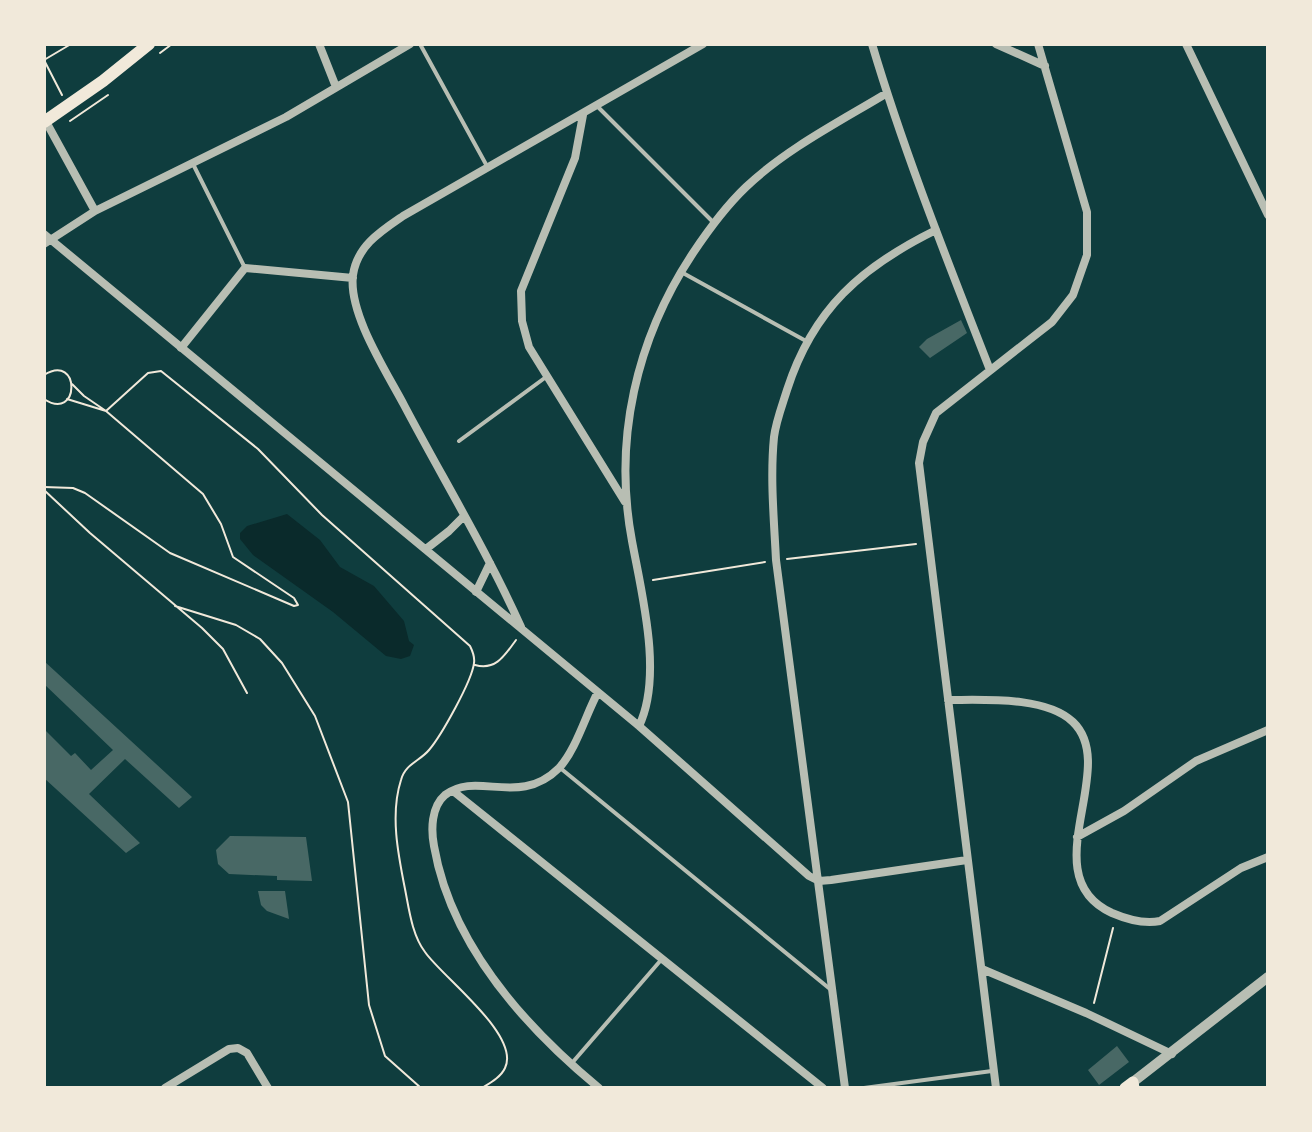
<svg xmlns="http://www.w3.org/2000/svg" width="1312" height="1132" font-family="'Nunito Sans',sans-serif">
<rect width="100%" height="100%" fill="#0f3d3e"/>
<path fill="#0a2a2b" d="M 287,514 L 320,540 L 340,567 L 374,586 L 404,621 L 409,641 L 414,645 L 410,656 L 401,659 L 386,656 L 333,612 L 253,555 L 240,539 L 240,533 L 247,526 Z"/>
<path fill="#486865" d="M 961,320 L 967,333 L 930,358 L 919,347 L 927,339 Z
M 44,661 L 192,797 L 179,808 L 125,759 L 89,794 L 140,843 L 126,853 L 44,778 L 44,729 L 71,756 L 75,753 L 91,770 L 113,750 L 44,684 Z
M 230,836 L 306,837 L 312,881 L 277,880 L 277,876 L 229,874 L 218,864 L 216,850 Z
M 258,891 L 285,891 L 289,919 L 267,911 L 261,905 Z
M 1117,1046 L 1129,1062 L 1099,1085 L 1088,1070 Z"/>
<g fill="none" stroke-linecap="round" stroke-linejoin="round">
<path stroke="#f1e9da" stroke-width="2" d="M 160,53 L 172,44
M 44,60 L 62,95
M 44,60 L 71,44
M 70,121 L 108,95
M 44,375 C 81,352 80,423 44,399
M 67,399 L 106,411 L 84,396 L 72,384
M 44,487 L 73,488 L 85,493 L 170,553 L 294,606 L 298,605 L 294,598 L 233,557 L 221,524 L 203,494 L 106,411 L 148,373 L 161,371 L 258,449 L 322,515 L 470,646 C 473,652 475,657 474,663 C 472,681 441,736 429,750 C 420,761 405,764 401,780 C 390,814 398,854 405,889 C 409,909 412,935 425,952 C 442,977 521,1035 505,1068 C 501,1077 490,1083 482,1088
M 44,490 L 90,533 L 202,628 L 223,649 L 247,693
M 787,559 L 916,544
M 653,580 L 765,562
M 175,606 L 236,625 L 260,639 L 282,663 L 315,716 L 348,802 L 369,1005 L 385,1056 L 421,1088
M 475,665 C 496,671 505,655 516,640
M 1094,1003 L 1113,928"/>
<path stroke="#b8beb3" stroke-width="4" d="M 420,44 L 488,168
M 597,106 L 713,222
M 193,164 L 245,268
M 683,273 L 806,341
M 459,441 L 546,377
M 559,767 L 830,989
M 572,1063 L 661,960
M 864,1088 L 992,1071"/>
<path stroke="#b8beb3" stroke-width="8" d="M 319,44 L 336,87
M 872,44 C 905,155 948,262 990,370
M 996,44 L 1045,66
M 1186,44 L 1268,215
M 583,115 L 575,158 L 521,291 L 522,321 L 529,347 L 625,502
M 44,118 L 95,211
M 44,234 L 639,726 L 809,876 L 819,881 L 831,880 L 967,860
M 44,244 L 95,211 L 286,117 L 410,44
M 181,348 L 245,268 L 353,278
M 426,549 L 449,531 L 464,516
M 476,592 L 490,563
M 521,627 C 487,551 443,479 404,405 C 386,371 348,313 353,275 C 357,246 381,231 403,216 L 703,44
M 598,692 C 586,714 576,750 559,768 C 519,808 477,770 445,795 C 431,807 431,830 434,846 C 451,945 524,1026 599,1088
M 948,700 C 984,700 1046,696 1073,722 C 1121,768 1031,876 1112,913 C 1126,919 1145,924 1160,921 L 1241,868 L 1268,857
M 639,726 C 663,676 642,595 632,541 C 613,440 636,339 693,253 C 709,229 725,207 746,187 C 786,149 839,122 887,93
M 453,791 L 823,1088
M 1077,837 L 1124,811 L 1196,761 L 1268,730
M 982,969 L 1086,1013 L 1172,1054
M 165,1088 L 229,1049 L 238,1048 L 247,1053 L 268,1088
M 845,1088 L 776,560 C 774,519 770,478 774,437 C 776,421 782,406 787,390 C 813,309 861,267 936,230
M 996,1088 L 919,463 L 923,442 L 936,413 L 1052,322 L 1073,295 L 1087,255 L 1087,212 L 1038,44"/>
<path stroke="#b8beb3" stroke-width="10" d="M 1133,1082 L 1268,977"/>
<path stroke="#f1e9da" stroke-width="11" d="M 1125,1088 L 1133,1082 L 1134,1088"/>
<path stroke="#f1e9da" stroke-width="12" d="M 44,122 L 103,81 L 149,44"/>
</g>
<rect width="1312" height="1132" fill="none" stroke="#f1e9da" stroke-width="92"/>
</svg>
